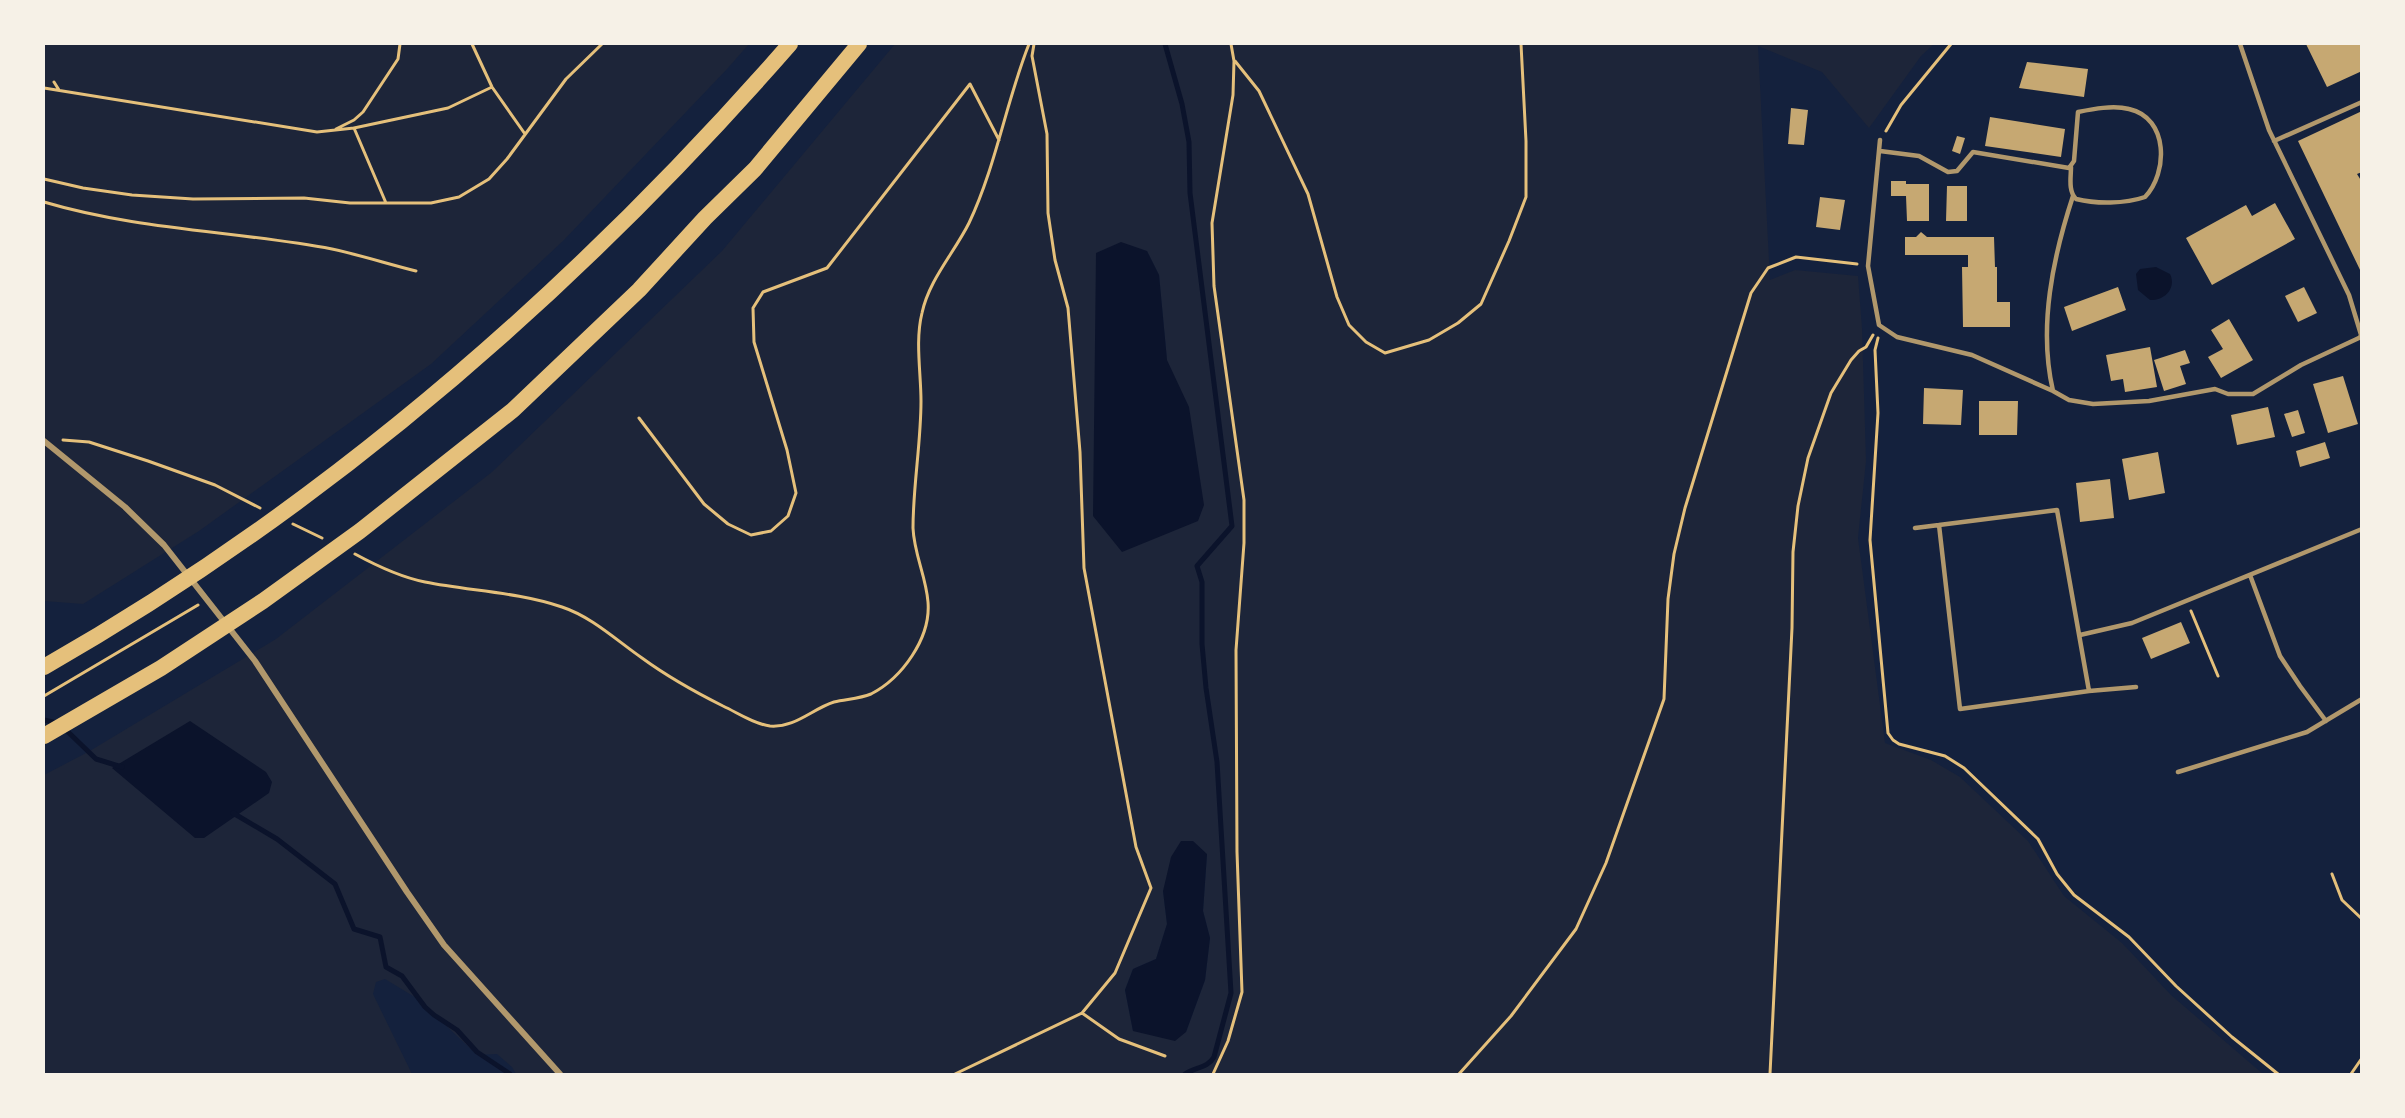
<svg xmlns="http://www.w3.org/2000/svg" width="2405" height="1118" font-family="'Nunito Sans',sans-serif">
<rect width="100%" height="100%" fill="#14213d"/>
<path fill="#1d2539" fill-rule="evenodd" d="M 44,44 L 749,44 L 728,68 L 563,241 L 431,364 L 199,531 L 83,604 L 44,601 Z
M 895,44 L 1934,44 L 1921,56 L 1869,128 L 1822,72 L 1758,46 L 1770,280 L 1795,270 L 1858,276 L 1862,328 L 1866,461 L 1858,538 L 1885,743 L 1931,760 L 1960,777 L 2028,841 L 2064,896 L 2122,943 L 2171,995 L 2263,1074 L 516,1074 L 512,1067 L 497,1054 L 477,1055 L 418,999 L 385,979 L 376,982 L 373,994 L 412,1074 L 44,1074 L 44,775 L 88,752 L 276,639 L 492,472 L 722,251 ZM 1147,251 L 1159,275 L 1167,360 ZM 1207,854 L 1203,911 L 1210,938 L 1205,980 L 1186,1032 L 1133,1031 L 1125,990 L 1133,969 L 1156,959 L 1167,924 L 1163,891 Z"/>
<path fill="#0b132b" d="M 1121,242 L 1147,251 L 1159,275 L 1167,360 L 1189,407 L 1204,505 L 1198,521 L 1122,552 L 1093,516 L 1096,253 Z
M 2156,267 L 2170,274 C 2177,288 2164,301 2150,300 L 2138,290 L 2136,274 L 2140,269 Z
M 190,721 L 266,772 L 272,782 L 269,793 L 204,838 L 195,838 L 112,768 Z
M 1181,841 L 1193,841 L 1207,854 L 1203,911 L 1210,938 L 1205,980 L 1186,1032 L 1175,1041 L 1133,1031 L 1125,990 L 1133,969 L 1156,959 L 1167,924 L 1163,891 L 1171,857 Z"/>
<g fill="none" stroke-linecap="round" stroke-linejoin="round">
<path stroke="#0b132b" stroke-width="5" d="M 1165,44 L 1182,104 L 1189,142 L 1190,193 L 1232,526 L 1197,566 L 1202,582 L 1202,644 L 1206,688 L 1217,762 L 1231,993 L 1214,1057 C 1208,1068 1195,1067 1185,1074
M 44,720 L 57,723
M 64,728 L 96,759 L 122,767
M 233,813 L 277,839 L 335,884 L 354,929 L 380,937 L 386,967 L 402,976 L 425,1007 L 434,1015 L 457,1030 L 477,1052 L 510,1074"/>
</g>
<path fill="#c6a872" d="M 2306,44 L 2362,44 L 2362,71 L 2327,87 Z
M 2027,62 L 2088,69 L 2084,97 L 2019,88 Z
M 1791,108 L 1808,110 L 1804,145 L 1788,144 Z
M 2362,111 L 2362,172 L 2357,174 L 2362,182 L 2362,274 L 2298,141 Z
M 1990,117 L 2065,129 L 2061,157 L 1985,146 Z
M 1957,136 L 1965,138 L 1960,154 L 1952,151 Z
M 1891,181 L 1906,181 L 1906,184 L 1929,184 L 1929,221 L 1907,221 L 1906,196 L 1891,196 Z
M 1947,186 L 1967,186 L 1967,221 L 1946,221 Z
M 1820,197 L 1845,200 L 1840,230 L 1816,227 Z
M 2275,203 L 2295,239 L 2212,285 L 2186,238 L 2246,205 L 2252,216 Z
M 1921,232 L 1927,237 L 1994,237 L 1995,267 L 1997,267 L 1997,302 L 2010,302 L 2010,327 L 1963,327 L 1962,267 L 1968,267 L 1968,255 L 1905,255 L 1905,237 L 1916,237 Z
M 2118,287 L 2126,310 L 2072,331 L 2064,307 Z
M 2304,287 L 2317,313 L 2298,322 L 2285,296 Z
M 2229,319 L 2253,360 L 2221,378 L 2208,357 L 2223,349 L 2211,330 Z
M 2150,347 L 2157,387 L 2125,392 L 2123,379 L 2111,381 L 2106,355 Z
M 2185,350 L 2190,363 L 2180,366 L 2186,384 L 2164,391 L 2154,360 Z
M 2343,376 L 2358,424 L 2328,433 L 2313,384 Z
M 1924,388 L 1963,390 L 1961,425 L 1923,424 Z
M 1979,401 L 2018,401 L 2017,435 L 1979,435 Z
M 2268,407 L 2275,437 L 2237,445 L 2231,415 Z
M 2298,410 L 2305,433 L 2292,437 L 2284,414 Z
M 2325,442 L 2330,458 L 2300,467 L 2296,451 Z
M 2158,452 L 2165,493 L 2129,500 L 2122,459 Z
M 2110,479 L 2114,518 L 2080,522 L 2076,483 Z
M 2181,622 L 2190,643 L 2151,659 L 2142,638 Z"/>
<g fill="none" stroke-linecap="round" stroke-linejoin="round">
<path stroke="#e5c07b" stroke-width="3" d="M 472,44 L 492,87 L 525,134
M 1034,44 L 1032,56 L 1047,134 L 1048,213 L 1055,260 L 1068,308 L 1080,452 L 1084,568 L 1136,847 L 1151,888 L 1115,973 L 1082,1013
M 1235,61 L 1259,91 L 1308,194 L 1337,297 L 1349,325 L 1366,342 L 1385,353 L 1429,340 L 1458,323 L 1481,304 L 1509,241 L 1526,197 L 1526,141 L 1521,44
M 54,82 L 59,90
M 44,88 L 317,132 L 354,128 L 448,108 L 492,87
M 354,128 L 386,203
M 336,129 L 354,120 L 363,112 L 398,59 L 400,44
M 1886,131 L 1901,105 L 1951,44
M 44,179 L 83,188 L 132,195 L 193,199 L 304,198 L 350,203 L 431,203 L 459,197 L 489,179 L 507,159 L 566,79 L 602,44
M 44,202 C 138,230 236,231 332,249 C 360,255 388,264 416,271
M 1878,338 L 1875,350 L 1878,413 L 1870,540 L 1888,733 L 1893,740 L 1899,744 L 1945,756 L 1964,768 L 2038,839 L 2057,874 L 2074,895 L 2129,937 L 2176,986 L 2232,1037 L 2278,1074
M 639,418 L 704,504 L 728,524 L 751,535 L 771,531 L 788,516 L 796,493 L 787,450 L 754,342 L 753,308 L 763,292 L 827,268 L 970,84 L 999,140
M 63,440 L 89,442 L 148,461 L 215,485 L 260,508
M 293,524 L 322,538
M 355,554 C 377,566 400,577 425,582 C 470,591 518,592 562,607 C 592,617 616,640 642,658 C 668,677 695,692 723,706 C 738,713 754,724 770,726 C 795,728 812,709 834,702 C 846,699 859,699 871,694 C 902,678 931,638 928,602 C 926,576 914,554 913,528 C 913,486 921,443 921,401 C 921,373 915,341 922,313 C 929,280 954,253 969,223 C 996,166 1006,102 1029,44
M 2191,611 L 2218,676
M 44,696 L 198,605
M 2332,874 L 2342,900 L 2362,919
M 955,1074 L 1082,1013 L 1119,1039 L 1165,1056
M 1213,1074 L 1228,1041 L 1242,992 L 1237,852 L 1236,650 L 1244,543 L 1244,500 L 1214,286 L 1212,223 L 1233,95 L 1234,61 L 1231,44
M 1459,1074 L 1511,1016 L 1576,929 L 1606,863 L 1664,699 L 1668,599 L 1674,554 L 1685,508 L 1751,293 L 1768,268 L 1796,257 L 1857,264
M 1770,1074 L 1792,628 L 1793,552 L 1798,506 L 1808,458 L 1831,393 L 1851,360 L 1859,351 L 1866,347 L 1873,335
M 2351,1074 L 2362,1058"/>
<path stroke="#b1986c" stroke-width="4.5" d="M 2240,44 L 2269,130 L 2349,295 L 2362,338
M 1880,140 L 1868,266 L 1879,325 L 1897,337 L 1972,355 L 2053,391 L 2069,400 L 2093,404 L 2149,401 L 2215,389 L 2228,394 L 2253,394 L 2301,365 L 2361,337
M 2274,141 L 2362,102
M 1880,151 L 1919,156 L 1948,172 L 1957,171 L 1973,152 L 2069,168 L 2074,161 L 2078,112 C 2093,109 2113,105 2129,109 C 2169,118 2168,173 2145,197 C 2125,204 2096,204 2076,199 C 2068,191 2071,177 2071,167
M 2053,391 C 2038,327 2053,257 2073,196
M 2057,510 L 2089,691 L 1960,709 L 1939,525 Z
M 1915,528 L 1939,525
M 2250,575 L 2280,656 L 2300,686 L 2326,721
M 2080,635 L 2132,623 L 2362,529
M 2089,691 L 2136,687
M 2178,772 L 2307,732 L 2362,699"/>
<path stroke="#b1986c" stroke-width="6" d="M 2361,337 L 2362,336
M 44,441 L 125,507 L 164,545 L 255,661 L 407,892 L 444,945 L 560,1074"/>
<path stroke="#e5c07b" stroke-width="16" d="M 44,667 C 330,504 574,291 790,44
M 44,736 L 161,668 L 263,601 L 360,531 L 513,410 L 639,290 L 705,218 L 755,169 L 859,44"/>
</g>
<rect width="2405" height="1118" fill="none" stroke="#f6f1e7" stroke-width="90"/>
</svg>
